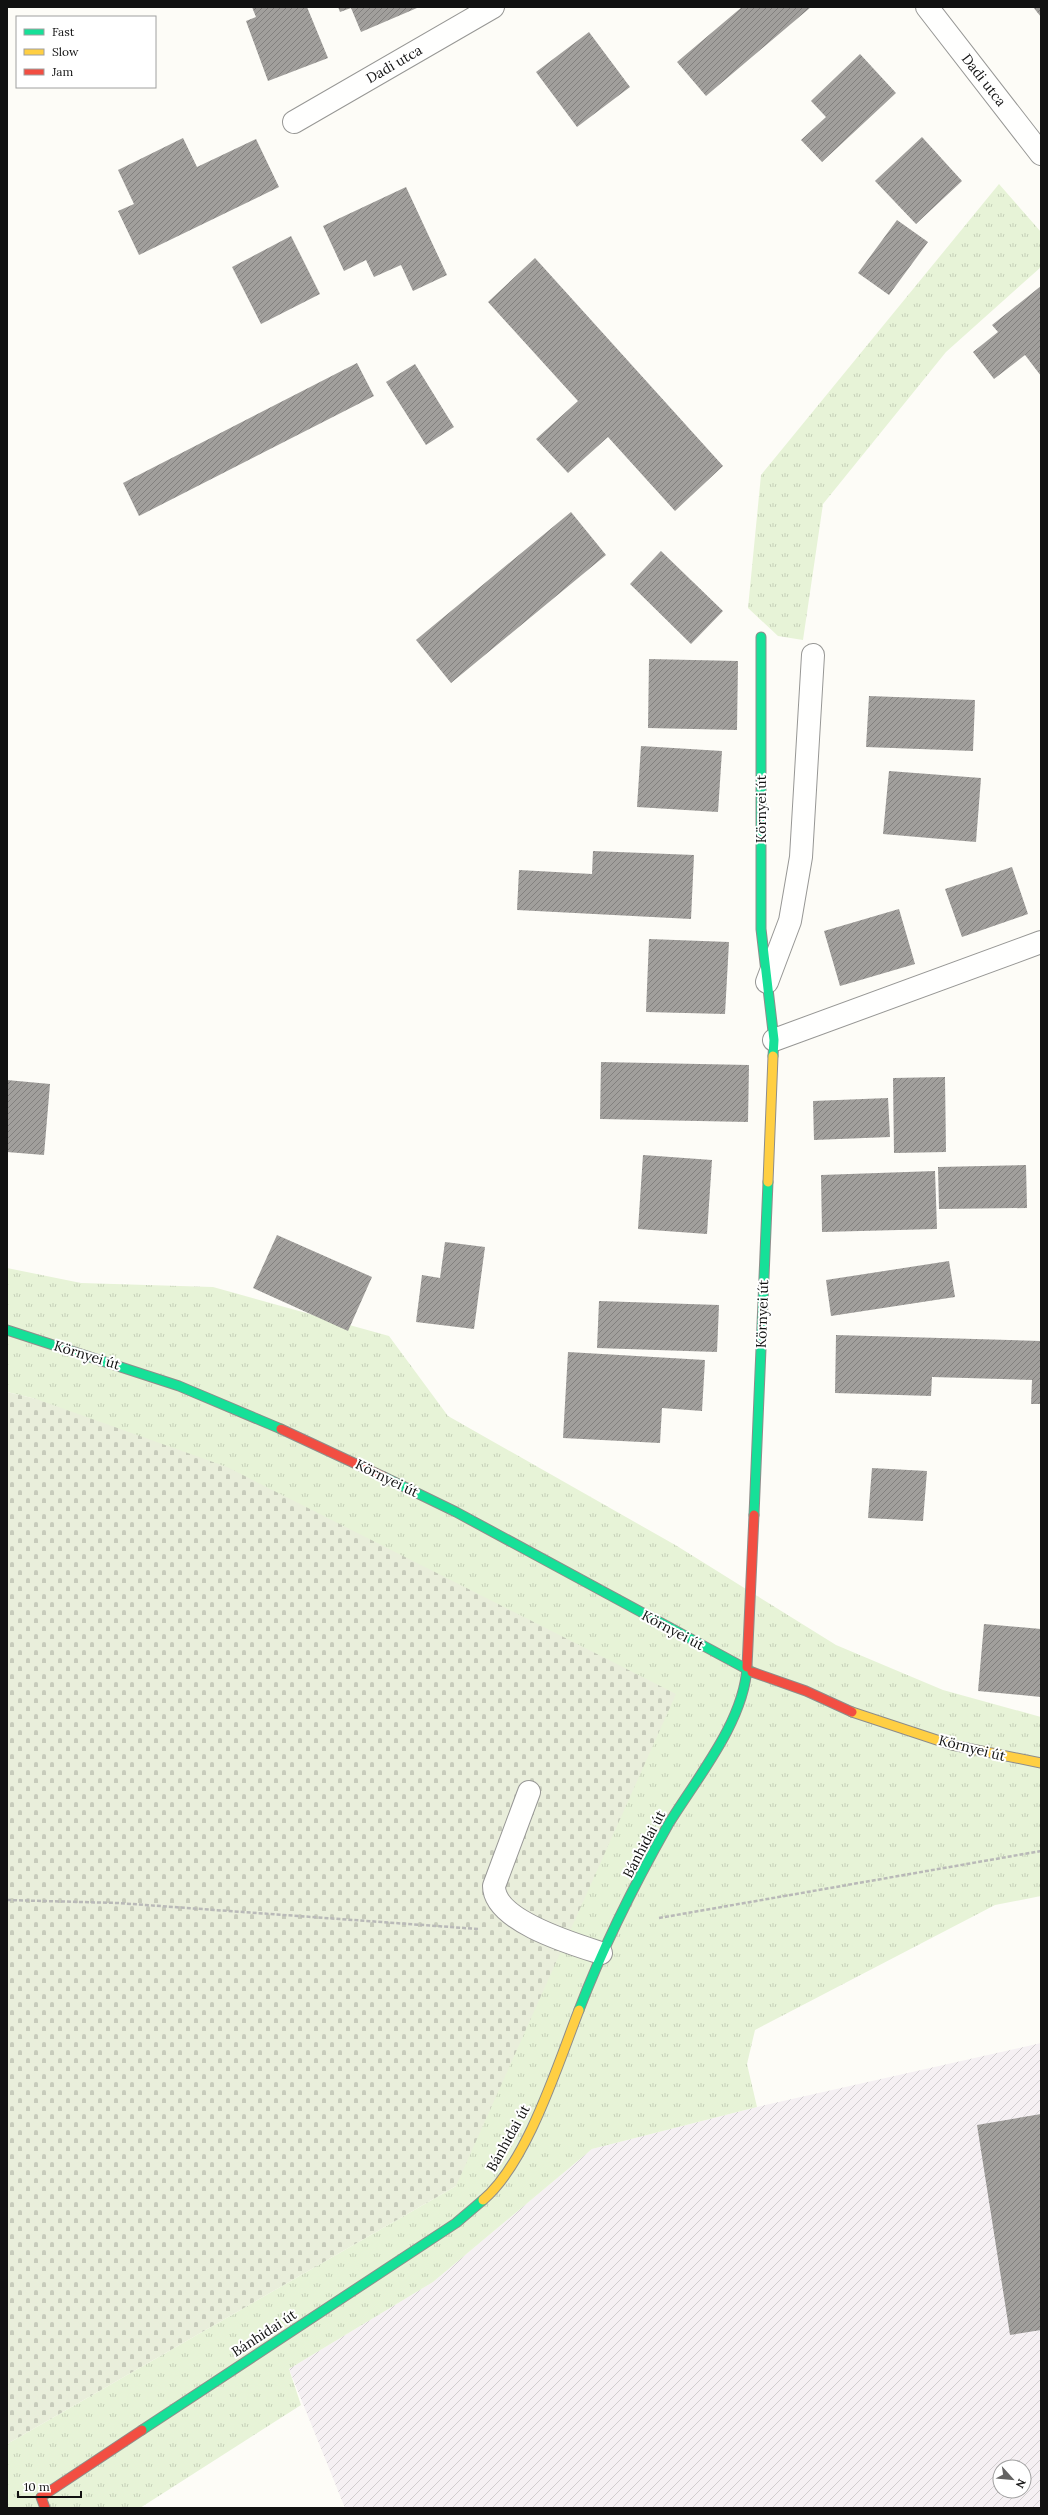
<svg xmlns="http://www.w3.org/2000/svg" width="1048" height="2515" font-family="Lora,serif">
<defs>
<pattern id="industrial-furrows" width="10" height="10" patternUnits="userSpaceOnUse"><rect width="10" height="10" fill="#f5f0f3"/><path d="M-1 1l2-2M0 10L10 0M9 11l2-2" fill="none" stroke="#d1cdcf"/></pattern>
<pattern id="grass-tufts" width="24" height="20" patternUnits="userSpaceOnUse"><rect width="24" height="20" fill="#e7f3d7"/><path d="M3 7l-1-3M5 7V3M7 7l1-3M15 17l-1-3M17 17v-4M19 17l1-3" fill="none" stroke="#c5cfb8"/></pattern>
<pattern id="cemetery-stones" width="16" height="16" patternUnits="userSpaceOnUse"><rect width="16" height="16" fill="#e9eedb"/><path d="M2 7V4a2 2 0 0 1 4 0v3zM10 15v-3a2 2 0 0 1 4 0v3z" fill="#c7cbbb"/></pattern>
<pattern id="building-hatch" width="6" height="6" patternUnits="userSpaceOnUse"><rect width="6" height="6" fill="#a19f9c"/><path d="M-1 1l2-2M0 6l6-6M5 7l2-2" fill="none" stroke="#82807e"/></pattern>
</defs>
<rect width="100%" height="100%" fill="#fdfcf7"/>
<path fill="url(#industrial-furrows)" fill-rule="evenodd" d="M 1041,2043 L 1041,2508 L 345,2508 L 289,2369 L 433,2282 L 592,2149 L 757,2107 ZM 1000,2467 L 1024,2467 L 1024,2491 L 1000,2491 Z"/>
<path fill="url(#grass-tufts)" d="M 999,184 L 1041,232 L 1041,267 L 946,352 L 823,504 L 803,640 L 778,636 L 748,608 L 761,475 Z
M 7,1268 L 81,1283 L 213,1287 L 389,1336 L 448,1416 L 677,1546 L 836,1645 L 943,1690 L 1041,1717 L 1041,1896 L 995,1905 L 755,2030 L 747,2064 L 757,2107 L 592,2149 L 433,2282 L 289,2369 L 301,2405 L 140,2508 L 7,2508 L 7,2444 L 456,2186 L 36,1399 L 7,1392 Z"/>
<path fill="url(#cemetery-stones)" d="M 7,1392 L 36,1399 L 227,1467 L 676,1694 L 456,2186 L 7,2444 Z"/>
<path fill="url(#building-hatch)" d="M 252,7 L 307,7 L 328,58 L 268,81 L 246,21 L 256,17 Z
M 338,7 L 417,7 L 417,8 L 361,32 L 351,8 L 340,12 Z
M 742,7 L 811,7 L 706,96 L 677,62 Z
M 1033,7 L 1041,7 L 1041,17 Z
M 589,32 L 630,87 L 577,127 L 536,72 Z
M 860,54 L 896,93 L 822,162 L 801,140 L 826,117 L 811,101 Z
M 922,137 L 962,181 L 916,224 L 875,181 Z
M 183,138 L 197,167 L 256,139 L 279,187 L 139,255 L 118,211 L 134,204 L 118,170 Z
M 406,187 L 447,275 L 413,291 L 401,265 L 374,277 L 366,260 L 344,271 L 323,226 Z
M 897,220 L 928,242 L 889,295 L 858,273 Z
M 291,236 L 320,294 L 261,324 L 232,267 Z
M 535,258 L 723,466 L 675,511 L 608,437 L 568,473 L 536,439 L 578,401 L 488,302 Z
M 1041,286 L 1041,376 L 1025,355 L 994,379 L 973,352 L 998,332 L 992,325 Z
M 357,363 L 374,396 L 139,516 L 123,483 Z
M 415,364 L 454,427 L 426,445 L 386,382 Z
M 571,512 L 606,555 L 451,683 L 416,640 Z
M 661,551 L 723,611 L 691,644 L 630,584 Z
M 649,659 L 738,661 L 737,730 L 648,728 Z
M 869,696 L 975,700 L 973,751 L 866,747 Z
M 641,746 L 722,751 L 718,812 L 637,807 Z
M 889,771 L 981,778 L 976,842 L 883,834 Z
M 593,851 L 694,855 L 691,919 L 517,910 L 519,870 L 592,874 Z
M 1012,867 L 1028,914 L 962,937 L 945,889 Z
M 899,909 L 915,964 L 840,986 L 824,931 Z
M 649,939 L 729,942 L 725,1014 L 646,1012 Z
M 601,1062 L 749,1065 L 748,1122 L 600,1119 Z
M 945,1077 L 946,1152 L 894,1153 L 893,1078 Z
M 7,1080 L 50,1084 L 44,1155 L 7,1152 Z
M 888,1098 L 890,1137 L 814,1140 L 813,1101 Z
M 643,1155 L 712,1160 L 707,1234 L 638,1229 Z
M 1026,1165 L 1027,1208 L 939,1209 L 938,1167 Z
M 935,1171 L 937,1229 L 822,1232 L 821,1175 Z
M 277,1235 L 372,1277 L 348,1331 L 253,1288 Z
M 445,1242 L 485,1247 L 474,1329 L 416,1322 L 422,1275 L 440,1278 Z
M 949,1261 L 955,1297 L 831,1316 L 826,1280 Z
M 599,1301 L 719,1305 L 717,1352 L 597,1348 Z
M 836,1335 L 1041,1341 L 1041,1404 L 1031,1404 L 1032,1380 L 932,1377 L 931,1396 L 835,1393 Z
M 568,1352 L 705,1360 L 702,1411 L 662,1408 L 660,1443 L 563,1438 Z
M 872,1468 L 927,1471 L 923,1521 L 868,1518 Z
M 984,1624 L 1041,1629 L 1041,1697 L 978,1691 Z
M 1041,2114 L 1041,2330 L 1010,2335 L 977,2125 Z"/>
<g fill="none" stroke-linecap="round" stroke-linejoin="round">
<g stroke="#979795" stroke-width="24">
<path id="lane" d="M 529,1792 L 494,1886 C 494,1921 573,1944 601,1953"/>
</g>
<g stroke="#979795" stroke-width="24">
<path id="street" d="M 927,7 L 1041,154
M 294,122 L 493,7
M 767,982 L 790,921 L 801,857 L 813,655
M 774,1040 L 1041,942"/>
</g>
<g stroke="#8e8d8b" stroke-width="11">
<path id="fast" d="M 761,637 L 761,929 L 774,1040 L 773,1056
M 7,1330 L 179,1386 L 281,1429
M 384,1477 L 456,1512 L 752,1672
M 754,1515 L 768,1182
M 579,2010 C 603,1947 634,1885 668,1825 C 696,1779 744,1722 747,1667
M 142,2430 L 456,2223 L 483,2200"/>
</g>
<g stroke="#8e8d8b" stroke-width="11">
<path id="slow" d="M 768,1182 L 773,1056
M 852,1712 L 952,1745 L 1041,1763
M 483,2200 C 527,2163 558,2064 579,2010"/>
</g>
<g stroke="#8e8d8b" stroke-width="11">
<path id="jam" d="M 281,1429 L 384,1477
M 747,1667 L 754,1515
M 752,1672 L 806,1691 L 852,1712
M 45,2508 L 41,2497 L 142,2430"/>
</g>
<path stroke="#b9b9b8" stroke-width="2.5" stroke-dasharray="4 2" stroke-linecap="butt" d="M 7,1900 L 118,1903 L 478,1929
M 659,1918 L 1041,1851"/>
<use href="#lane" stroke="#fffffe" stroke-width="22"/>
<use href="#street" stroke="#fffffe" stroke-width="22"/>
<use href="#fast" stroke="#16e098" stroke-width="9"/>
<use href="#slow" stroke="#ffcf43" stroke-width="9"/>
<use href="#jam" stroke="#f24e42" stroke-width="9"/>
</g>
<g text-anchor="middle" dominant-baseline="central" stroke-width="4" stroke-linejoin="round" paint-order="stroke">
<g font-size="14" fill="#111" stroke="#fff">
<text transform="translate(394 64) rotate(-30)">Dadi utca</text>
<text transform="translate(984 80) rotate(52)">Dadi utca</text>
<text transform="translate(761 809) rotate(-90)">Környei út</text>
<text transform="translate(762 1314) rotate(-88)">Környei út</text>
<text transform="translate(87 1355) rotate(17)">Környei út</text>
<text transform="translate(387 1478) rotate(26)">Környei út</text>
<text transform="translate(673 1630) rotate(28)">Környei út</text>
<text transform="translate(972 1748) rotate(14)">Környei út</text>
<text transform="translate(644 1844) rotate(-62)">Bánhidai út</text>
<text transform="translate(508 2138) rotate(-61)">Bánhidai út</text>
<text transform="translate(264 2333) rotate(-33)">Bánhidai út</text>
</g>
</g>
<rect width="1048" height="2515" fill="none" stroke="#111111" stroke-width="16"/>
<rect x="16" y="16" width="140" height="72" fill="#ffffff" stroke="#a0a0a0"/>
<rect x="24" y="29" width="20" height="6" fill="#16e098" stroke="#a0a0a0"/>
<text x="52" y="36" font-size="12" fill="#111111">Fast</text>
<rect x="24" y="49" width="20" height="6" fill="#ffcf43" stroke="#a0a0a0"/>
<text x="52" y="56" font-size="12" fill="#111111">Slow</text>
<rect x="24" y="69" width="20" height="6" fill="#f24e42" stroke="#a0a0a0"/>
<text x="52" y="76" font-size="12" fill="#111111">Jam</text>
<g transform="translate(1012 2479) rotate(117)"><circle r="19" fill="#ffffff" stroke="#a0a0a0"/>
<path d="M0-3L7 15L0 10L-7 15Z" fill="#646362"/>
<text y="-6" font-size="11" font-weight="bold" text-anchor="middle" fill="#111111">N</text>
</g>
<path d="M18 2491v6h63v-6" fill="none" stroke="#111111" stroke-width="2"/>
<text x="24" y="2491" font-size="12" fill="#111111" stroke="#ffffff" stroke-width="3" paint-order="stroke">10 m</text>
</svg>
